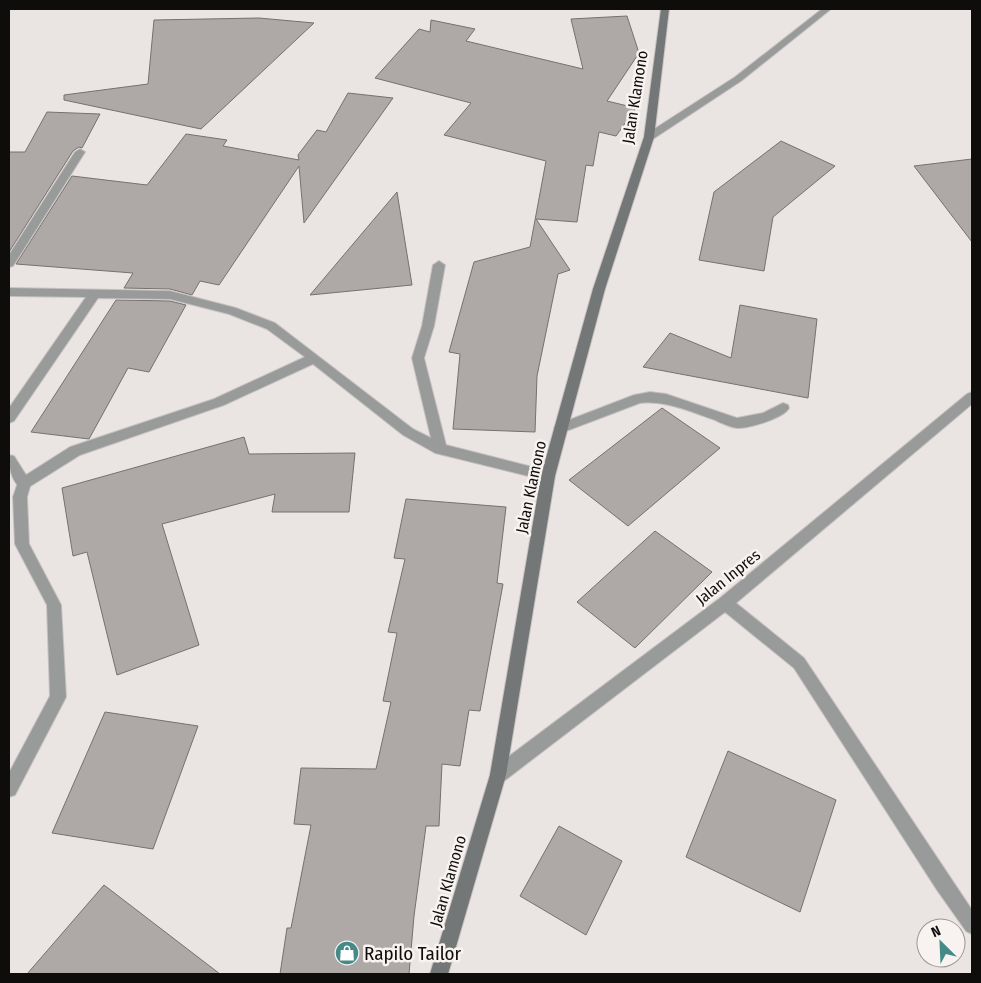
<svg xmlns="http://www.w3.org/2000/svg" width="981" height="983" font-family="'Fira Sans Condensed',sans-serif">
<rect width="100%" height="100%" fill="#eae5e3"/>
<path fill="#aea9a7" stroke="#75716e" d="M 627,16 L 639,53 L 607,101 L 636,108 L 616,136 L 599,132 L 593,166 L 586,165 L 577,222 L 536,219 L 570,270 L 558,274 L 537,376 L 535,432 L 453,429 L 460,354 L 449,352 L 474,262 L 530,247 L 546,161 L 444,135 L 471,103 L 375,78 L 419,29 L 430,32 L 431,20 L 475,29 L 466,41 L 583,69 L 571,19 Z
M 259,18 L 314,23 L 201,129 L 64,100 L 64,95 L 148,84 L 154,20 Z
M 348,93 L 393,98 L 304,223 L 299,166 L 219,285 L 200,281 L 192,295 L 170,289 L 124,288 L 133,273 L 16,264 L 72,176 L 147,185 L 186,134 L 227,140 L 223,146 L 299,160 L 298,155 L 317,130 L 326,132 Z
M 47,112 L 100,114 L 82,148 L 79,147 L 73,151 L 9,252 L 9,152 L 25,152 Z
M 781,141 L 835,166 L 773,217 L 764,271 L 699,260 L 714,192 Z
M 972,159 L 972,242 L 914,166 Z
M 397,192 L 412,285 L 310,295 Z
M 116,300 L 170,301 L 186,305 L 149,372 L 128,368 L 89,439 L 31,432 Z
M 740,305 L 817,319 L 808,398 L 643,367 L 670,333 L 731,358 Z
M 662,408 L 720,448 L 628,526 L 569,480 Z
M 244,437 L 249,454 L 355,453 L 349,512 L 272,512 L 275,494 L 162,524 L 199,645 L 117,675 L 87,552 L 73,556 L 62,488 Z
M 406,499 L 506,507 L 497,583 L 503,584 L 480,711 L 469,710 L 460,766 L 442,764 L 439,826 L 426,826 L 414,916 L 409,974 L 280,974 L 287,928 L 291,928 L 311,825 L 294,824 L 301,768 L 376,769 L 391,702 L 383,701 L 397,633 L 388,632 L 405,559 L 394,558 Z
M 655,531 L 712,572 L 635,648 L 577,602 Z
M 105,712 L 198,726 L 153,849 L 52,833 Z
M 728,751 L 836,800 L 800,912 L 686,857 Z
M 559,826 L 622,861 L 586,935 L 520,896 Z
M 104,885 L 220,974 L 27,974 Z"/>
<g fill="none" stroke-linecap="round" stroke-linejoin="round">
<g stroke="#c7c2c1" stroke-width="2">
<path id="service" d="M 24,478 L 29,479 L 31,483 L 27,497 L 29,544 L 61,605 L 66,697 L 15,795 L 9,797 L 9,773 L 50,696 L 47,605 L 15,544 L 13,497 L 19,479 Z"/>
</g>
<g stroke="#c7c2c1" stroke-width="2">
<path id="minor" d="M 822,9 L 831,9 L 741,81 L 653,139 L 645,139 L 645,135 L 735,77 Z
M 80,149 L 85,152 L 13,266 L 9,267 L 9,255 L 75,152 Z
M 439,261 L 445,265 L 434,326 L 424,358 L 446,445 L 548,471 L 553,472 L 555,476 L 553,480 L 548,481 L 435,453 L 403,435 L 313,364 L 224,405 L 80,455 L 29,487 C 12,492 9,466 9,455 L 14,456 L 26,475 L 70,447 L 214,399 L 305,357 L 267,329 L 229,314 L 170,299 L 98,298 L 14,421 L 9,423 L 9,408 L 86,297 L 9,296 L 9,288 L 170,291 L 236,308 L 275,323 L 413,429 L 431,438 L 412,358 L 422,326 L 433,265 Z
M 650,392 L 666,394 L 737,418 L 763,413 L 783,403 L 788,405 L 789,408 C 784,418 748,429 737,428 C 730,427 721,423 715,420 C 691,412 666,400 640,403 L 561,433 L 556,431 L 554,428 L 556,425 L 634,395 Z
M 972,392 L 972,404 L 736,603 L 804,658 L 972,910 L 972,934 L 966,931 L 937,890 L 794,668 L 725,612 L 504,781 L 498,783 L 492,781 L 490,775 L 492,769 L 720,598 L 967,394 Z"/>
</g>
<g stroke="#c7c2c1" stroke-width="2">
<path id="secondary" d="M 661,9 L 669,9 L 654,137 L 605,289 L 555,476 L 506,775 L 448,974 L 430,974 L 490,775 L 541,476 L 593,289 L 644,137 Z"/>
</g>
<use href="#service" fill="#999b9b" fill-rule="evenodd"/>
<use href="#minor" fill="#999b9b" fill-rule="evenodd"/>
<use href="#secondary" fill="#737777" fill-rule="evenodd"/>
</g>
<defs>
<g id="shop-disc" transform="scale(1.25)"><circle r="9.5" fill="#448b88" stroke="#f8f3f0"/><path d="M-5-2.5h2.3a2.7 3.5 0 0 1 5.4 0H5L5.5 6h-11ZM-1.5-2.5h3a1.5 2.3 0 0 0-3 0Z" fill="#fff"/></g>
</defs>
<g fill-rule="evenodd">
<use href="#shop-disc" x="347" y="953"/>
</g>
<g text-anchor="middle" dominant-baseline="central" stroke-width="5" stroke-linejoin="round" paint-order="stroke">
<g font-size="16" fill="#0f0d0c" stroke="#f8f3f0">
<text transform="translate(635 97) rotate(-81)">Jalan Klamono</text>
<text transform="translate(531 487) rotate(-78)">Jalan Klamono</text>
<text transform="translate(728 577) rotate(-39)">Jalan Inpres</text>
<text transform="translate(448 881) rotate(-74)">Jalan Klamono</text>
</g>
<g font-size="19" fill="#0f0d0c" stroke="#f8f3f0" text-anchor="start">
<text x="364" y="953">Rapilo Tailor</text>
</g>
</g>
<rect width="981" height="983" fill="none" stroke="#0f0d0c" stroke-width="20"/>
<g transform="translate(941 943) rotate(336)"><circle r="24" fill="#f8f3f0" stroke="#9b9795"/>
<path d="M0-4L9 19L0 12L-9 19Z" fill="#448b88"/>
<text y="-8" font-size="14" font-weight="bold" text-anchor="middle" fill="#0f0d0c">N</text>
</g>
</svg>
